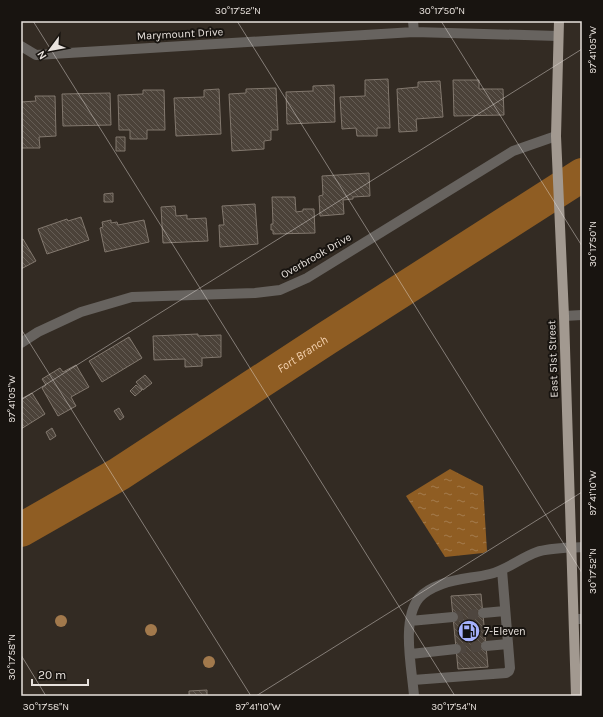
<svg xmlns="http://www.w3.org/2000/svg" width="603" height="717" font-family="Karla,sans-serif">
<defs>
<pattern id="water-ripples" width="26" height="14" patternUnits="userSpaceOnUse"><rect width="26" height="14" fill="#8f5d23"/><path d="M2 4q2-2 4 0t4 0M15 11q2-2 4 0t4 0" fill="none" stroke="#a47c4d"/></pattern>
<pattern id="building-back-hatch" width="6" height="6" patternUnits="userSpaceOnUse"><rect width="6" height="6" fill="#4b4239"/><path d="M-1 5l2 2M0 0l6 6M5-1l2 2" fill="none" stroke="#655d55"/></pattern>
</defs>
<rect width="100%" height="100%" fill="#332b23"/>
<path fill="url(#water-ripples)" d="M 450,469 L 483,486 L 487,551 L 483,553 L 445,557 L 406,496 Z"/>
<g fill="none" stroke-linecap="round" stroke-linejoin="round">
<path stroke="#8f5d23" stroke-width="34" id="s1" d="M 21,530 L 119,474 L 327,338 L 582,175"/>
</g>
<path fill="url(#building-back-hatch)" stroke="#82786e" d="M 388,79 L 390,128 L 377,128 L 377,136 L 357,136 L 356,128 L 342,129 L 340,97 L 365,96 L 365,80 Z
M 453,80 L 479,80 L 479,89 L 503,89 L 504,115 L 454,116 Z
M 440,81 L 443,117 L 416,119 L 417,131 L 399,132 L 397,89 L 418,87 L 418,82 Z
M 334,85 L 335,122 L 287,124 L 286,92 L 313,91 L 313,86 Z
M 276,88 L 278,130 L 271,130 L 271,140 L 264,141 L 264,149 L 232,151 L 229,94 L 246,93 L 246,89 Z
M 219,89 L 221,134 L 176,136 L 174,98 L 204,97 L 204,90 Z
M 143,90 L 164,90 L 165,130 L 147,130 L 147,139 L 130,139 L 130,130 L 119,130 L 118,95 L 143,94 Z
M 110,93 L 111,125 L 63,126 L 62,94 Z
M 35,96 L 55,96 L 56,136 L 39,137 L 40,148 L 21,148 L 21,102 L 36,101 Z
M 116,137 L 125,137 L 125,151 L 116,151 Z
M 369,173 L 370,196 L 353,197 L 353,199 L 343,200 L 344,214 L 320,216 L 319,196 L 323,195 L 322,176 Z
M 113,193 L 113,202 L 104,202 L 104,194 Z
M 272,197 L 295,197 L 296,212 L 303,211 L 303,209 L 314,209 L 315,233 L 273,234 L 273,230 L 271,230 L 271,224 L 273,224 Z
M 255,204 L 258,244 L 220,247 L 219,225 L 224,225 L 222,206 Z
M 175,206 L 176,216 L 187,215 L 187,219 L 206,218 L 208,241 L 163,243 L 161,207 Z
M 81,217 L 89,240 L 47,254 L 38,229 L 67,219 L 68,221 Z
M 111,220 L 111,223 L 117,222 L 118,225 L 144,220 L 149,242 L 105,252 L 100,228 L 103,227 L 102,222 Z
M 23,239 L 36,261 L 21,269 L 21,240 Z
M 198,334 L 198,336 L 221,335 L 221,357 L 202,358 L 202,366 L 185,367 L 185,359 L 154,360 L 153,336 Z
M 129,337 L 142,358 L 102,382 L 89,361 Z
M 76,365 L 89,387 L 71,397 L 76,406 L 58,416 L 42,388 L 46,385 L 42,379 L 60,368 L 63,372 Z
M 145,375 L 152,383 L 143,390 L 136,382 Z
M 136,385 L 142,390 L 135,396 L 130,391 Z
M 32,393 L 45,414 L 21,429 L 21,399 Z
M 119,408 L 124,417 L 120,420 L 114,411 Z
M 52,428 L 56,436 L 50,440 L 46,432 Z
M 481,594 L 488,667 L 458,669 L 451,596 Z
M 207,690 L 207,696 L 189,696 L 189,691 Z"/>
<g fill="none" stroke-linecap="round" stroke-linejoin="round">
<path stroke="#4e463f" stroke-width="10" stroke-dasharray="10 5" stroke-linecap="butt" d="M 453,617 L 483,613
M 456,649 L 486,646"/>
<path stroke="#67635f" stroke-width="10" d="M 413,21 L 414,32
M 21,46 L 36,55 L 414,32 L 558,36
M 564,316 L 582,315
M 21,343 L 38,332 L 81,312 L 132,297 L 255,293 L 280,290 L 307,278 L 513,151 L 556,136
M 483,613 L 505,611
M 574,619 L 582,619
M 410,621 L 453,617
M 486,646 L 508,644
M 411,654 L 456,649
M 413,680 L 506,673 L 509,671 L 510,668 L 502,570
M 414,696 C 412,669 401,620 419,598 C 425,591 434,587 442,584 C 458,578 474,578 490,574 C 507,570 520,558 537,552 C 549,548 569,548 582,547"/>
<path stroke="#a29990" stroke-width="10" d="M 559,21 L 556,136 L 564,316 L 576,696"/>
</g>
<g fill="#a2794c">
<circle cx="61" cy="621" r="6"/>
<circle cx="151" cy="630" r="6"/>
<circle cx="209" cy="662" r="6"/>
</g>
<path fill="none" stroke="#e8e2dd" stroke-width="1" stroke-opacity="0.45" d="M 33,21 L 455,696M 237,21 L 582,573M 441,21 L 582,246M 21,329 L 251,696M 21,400 L 582,49M 21,655 L 46,696M 256,696 L 582,492"/>
<defs>
<g id="fuel-disc" transform="scale(1.15)"><circle r="9.5" fill="#a5b1fc" stroke="#181410"/><path d="M-5.5-6h7V0h2V4h1.3V-2.5L3-4.5l.8-.8L6-3V5H2.5V1h-1V6h-7ZM-4.2-4.7v3.2H.2V-4.7Z" fill="#111"/></g>
</defs>
<g fill-rule="evenodd">
<use href="#fuel-disc" x="469" y="631"/>
</g>
<g text-anchor="middle" dominant-baseline="central" stroke-width="4" stroke-linejoin="round" paint-order="stroke">
<g font-size="11" fill="#e8e2dd" stroke="#181410">
<text transform="translate(180 34) rotate(-3)">Marymount Drive</text>
<text transform="translate(316 256) rotate(-30)">Overbrook Drive</text>
<text transform="translate(553 359) rotate(-92)">East 51st Street</text>
</g>
<g font-size="11" fill="#e8e2dd" stroke="#181410" text-anchor="start">
<text x="484" y="631">7-Eleven</text>
</g>
<g font-size="12" font-style="italic" fill="#f4d1ae" stroke="#181410">
<text stroke="none"><textPath href="#s1" startOffset="332">Fort Branch</textPath></text>
</g>
</g>
<rect width="603" height="717" fill="none" stroke="#181410" stroke-width="44"/>
<g transform="translate(50 50) rotate(238)" stroke="#181410" stroke-width="3" paint-order="stroke">
<path d="M0-3L7 15L0 10L-7 15Z" fill="#e8e2dd"/>
<text y="-6" font-size="11" font-weight="bold" text-anchor="middle" fill="#e8e2dd">N</text>
</g>
<path d="M32 679v6h56v-6" fill="none" stroke="#e8e2dd" stroke-width="2"/>
<text x="38" y="679" font-size="12" fill="#e8e2dd" stroke="#181410" stroke-width="3" paint-order="stroke">20 m</text>
<rect x="22" y="22" width="559" height="673" fill="none" stroke="#e8e2dd" stroke-width="1.5"/>
<g font-size="10" text-anchor="middle" fill="#e8e2dd">
<text x="238" y="14">30°17'52"N</text>
<text x="442" y="14">30°17'50"N</text>
<text transform="translate(592 50) rotate(-90)" y="4">97°41'05"W</text>
<text transform="translate(592 244) rotate(-90)" y="4">30°17'50"N</text>
<text transform="translate(11 399) rotate(-90)" y="4">97°41'05"W</text>
<text transform="translate(592 493) rotate(-90)" y="4">97°41'10"W</text>
<text transform="translate(592 571) rotate(-90)" y="4">30°17'52"N</text>
<text transform="translate(11 657) rotate(-90)" y="4">30°17'58"N</text>
<text x="46" y="710">30°17'58"N</text>
<text x="258" y="710">97°41'10"W</text>
<text x="454" y="710">30°17'54"N</text>
</g>
</svg>
